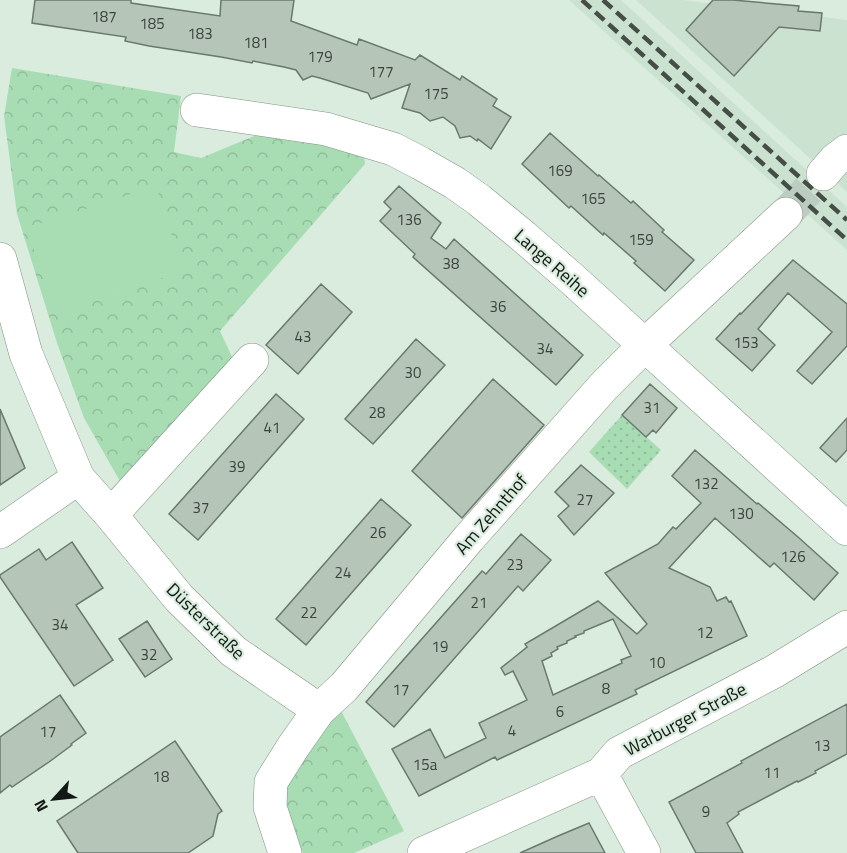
<svg xmlns="http://www.w3.org/2000/svg" width="847" height="853" font-family="'Titillium Web',sans-serif">
<defs>
<pattern id="grass-dots" width="8" height="8" patternUnits="userSpaceOnUse" patternTransform="scale(1.5)"><rect width="8" height="8" fill="#a8ddb4"/><path d="M2 2h.1M6 6h.1" fill="none" stroke="#90bd9a" stroke-width="1.8" stroke-linecap="round"/></pattern>
<pattern id="park-crowns" width="20" height="18" patternUnits="userSpaceOnUse" patternTransform="scale(1.5)"><rect width="20" height="18" fill="#a8ddb4"/><path d="M2 6a3 3 0 1 1 6 0M12 15a3 3 0 1 1 6 0" fill="none" stroke="#90bd9a"/></pattern>
</defs>
<rect width="100%" height="100%" fill="#daecde"/>
<path fill="#cae2cf" d="M 569,0 L 621,0 L 847,207 L 847,250 Z
M 636,0 L 682,0 L 847,20 L 847,192 Z"/>
<path fill="url(#grass-dots)" d="M 622,415 L 661,450 L 627,489 L 589,452 Z"/>
<path fill="url(#park-crowns)" d="M 12,68 L 181,96 L 174,152 L 201,158 L 259,134 L 325,145 L 364,157 L 365,164 L 220,331 L 233,359 L 121,483 L 84,418 L 57,343 L 17,214 L 4,116 Z
M 337,703 L 404,831 L 354,853 L 303,853 L 284,816 L 286,780 Z"/>
<path fill="#a8ddb4" d="M 156,186 L 183,271 L 54,313 L 27,228 Z"/>
<path fill="#b5c6b8" stroke="#69796d" stroke-width="1.5" fill-rule="evenodd" d="M 35,0 L 131,0 L 131,3 L 220,16 L 221,0 L 294,0 L 291,21 L 357,45 L 359,39 L 415,60 L 420,55 L 460,80 L 462,76 L 497,99 L 493,106 L 511,117 L 491,149 L 478,139 L 477,141 L 470,136 L 460,138 L 455,126 L 443,117 L 430,121 L 420,113 L 402,108 L 410,84 L 371,99 L 368,93 L 320,78 L 312,76 L 303,80 L 296,70 L 284,67 L 253,61 L 252,63 L 221,57 L 149,46 L 125,41 L 126,37 L 32,23 Z
M 713,0 L 733,0 L 799,6 L 798,11 L 822,13 L 820,31 L 779,27 L 734,76 L 686,30 Z
M 550,133 L 598,176 L 599,175 L 631,203 L 633,201 L 664,230 L 662,232 L 694,260 L 665,291 L 634,263 L 636,261 L 604,233 L 603,235 L 571,206 L 569,208 L 522,164 Z
M 399,186 L 441,223 L 431,238 L 446,249 L 454,239 L 583,355 L 556,385 L 413,257 L 415,254 L 380,221 L 391,209 L 384,202 Z
M 793,260 L 847,304 L 847,346 L 812,384 L 797,371 L 832,332 L 788,293 L 758,329 L 775,345 L 752,371 L 716,339 L 740,313 L 741,314 Z
M 321,284 L 352,312 L 298,374 L 266,345 Z
M 416,339 L 445,365 L 373,444 L 345,419 Z
M 493,379 L 544,425 L 462,518 L 412,471 Z
M 650,384 L 677,408 L 656,433 L 653,430 L 646,437 L 622,415 Z
M 276,394 L 304,419 L 198,540 L 169,514 Z
M 0,409 L 25,468 L 0,485 Z
M 847,418 L 847,450 L 836,462 L 820,448 Z
M 695,450 L 757,504 L 758,503 L 798,537 L 838,573 L 814,600 L 774,563 L 770,567 L 715,518 L 669,568 L 710,587 L 717,601 L 726,597 L 729,602 L 731,601 L 747,636 L 635,690 L 637,694 L 497,760 L 495,757 L 419,796 L 392,749 L 430,729 L 445,758 L 486,738 L 479,723 L 527,700 L 513,671 L 505,675 L 501,668 L 527,647 L 525,644 L 598,601 L 637,634 L 647,624 L 605,573 L 658,544 L 673,527 L 676,529 L 701,503 L 672,476 ZM 613,619 L 631,656 L 621,660 L 622,663 L 553,695 L 542,661 L 552,656 L 551,653 L 558,649 L 557,647 L 567,643 L 567,641 L 576,637 L 575,636 L 584,633 L 584,631 Z
M 581,465 L 614,493 L 574,535 L 558,516 L 569,506 L 555,492 Z
M 381,499 L 411,525 L 306,645 L 276,619 Z
M 521,534 L 551,560 L 523,591 L 518,586 L 394,727 L 366,702 L 482,571 L 486,574 Z
M 72,542 L 103,588 L 76,605 L 113,660 L 74,686 L 0,577 L 0,575 L 39,549 L 46,560 Z
M 147,621 L 172,659 L 145,677 L 119,639 Z
M 60,695 L 86,733 L 71,744 L 72,745 L 49,762 L 12,787 L 10,785 L 0,793 L 0,737 Z
M 847,704 L 847,754 L 815,771 L 816,773 L 798,782 L 797,781 L 738,812 L 739,814 L 727,823 L 743,853 L 696,853 L 669,802 L 742,763 L 741,761 Z
M 175,741 L 222,811 L 218,814 L 213,836 L 188,853 L 78,853 L 57,821 Z
M 589,823 L 605,853 L 520,853 L 558,836 Z"/>
<g fill="none" stroke-linecap="round" stroke-linejoin="round">
<path stroke="#bcccc0" stroke-width="33" stroke-dasharray="33 16" stroke-linecap="butt" d="M 786,214 L 823,174"/>
<g stroke="#829285" stroke-width="34">
<path id="minor" d="M 197,110 L 326,129 L 393,149 L 420,163 L 455,183 L 479,200 L 524,237 L 570,277 L 847,529
M 823,174 L 835,160 L 847,151
M 0,259 L 26,354 L 78,478 L 111,515 L 179,598 L 233,651 L 319,710
M 111,515 L 252,360
M 0,532 L 78,478
M 601,774 L 644,853
M 285,853 L 270,807 L 271,782 L 293,747 L 319,710 L 344,687 L 469,538 L 604,386 L 645,345 L 786,214
M 424,853 L 601,774 L 619,753 L 775,671 L 847,627"/>
</g>
<use href="#minor" stroke="#fff" stroke-width="33"/>
<path stroke="#444d46" stroke-width="4.5" stroke-dasharray="12 6" stroke-linecap="butt" d="M 582,0 L 847,240
M 603,0 L 847,220"/>
</g>
<g text-anchor="middle" dominant-baseline="central" stroke-width="4.5" stroke-linejoin="round" paint-order="stroke">
<g font-size="15" fill="#3b443c">
<text x="104" y="16">187</text>
<text x="152" y="23">185</text>
<text x="200" y="33">183</text>
<text x="256" y="42">181</text>
<text x="320" y="56">179</text>
<text x="381" y="71">177</text>
<text x="436" y="93">175</text>
<text x="560" y="170">169</text>
<text x="593" y="198">165</text>
<text x="409" y="219">136</text>
<text x="641" y="239">159</text>
<text x="451" y="263">38</text>
<text x="498" y="306">36</text>
<text x="303" y="336">43</text>
<text x="746" y="342">153</text>
<text x="545" y="348">34</text>
<text x="413" y="372">30</text>
<text x="652" y="407">31</text>
<text x="377" y="412">28</text>
<text x="272" y="427">41</text>
<text x="237" y="466">39</text>
<text x="706" y="483">132</text>
<text x="585" y="499">27</text>
<text x="201" y="507">37</text>
<text x="741" y="513">130</text>
<text x="378" y="532">26</text>
<text x="793" y="556">126</text>
<text x="515" y="564">23</text>
<text x="343" y="572">24</text>
<text x="479" y="602">21</text>
<text x="309" y="612">22</text>
<text x="60" y="624">34</text>
<text x="705" y="632">12</text>
<text x="440" y="646">19</text>
<text x="149" y="654">32</text>
<text x="657" y="662">10</text>
<text x="606" y="688">8</text>
<text x="401" y="689">17</text>
<text x="560" y="711">6</text>
<text x="512" y="730">4</text>
<text x="48" y="731">17</text>
<text x="822" y="745">13</text>
<text x="425" y="764">15a</text>
<text x="772" y="772">11</text>
<text x="161" y="776">18</text>
<text x="706" y="811">9</text>
</g>
<g font-size="18" fill="#121813" stroke="#daecde">
<text transform="translate(552 263) rotate(41)">Lange Reihe</text>
<text transform="translate(491 514) rotate(-49)">Am Zehnthof</text>
<text transform="translate(206 621) rotate(44)">Düsterstraße</text>
<text transform="translate(685 719) rotate(-28)">Warburger Straße</text>
</g>
</g>
<g transform="translate(54 799) rotate(243)" stroke="#daecde" stroke-width="4.5" paint-order="stroke">
<path d="M0-4.5L10 22L0 15L-10 22Z" fill="#121813"/>
<text y="-9" font-size="16" font-weight="bold" text-anchor="middle" fill="#121813">N</text>
</g>
</svg>
